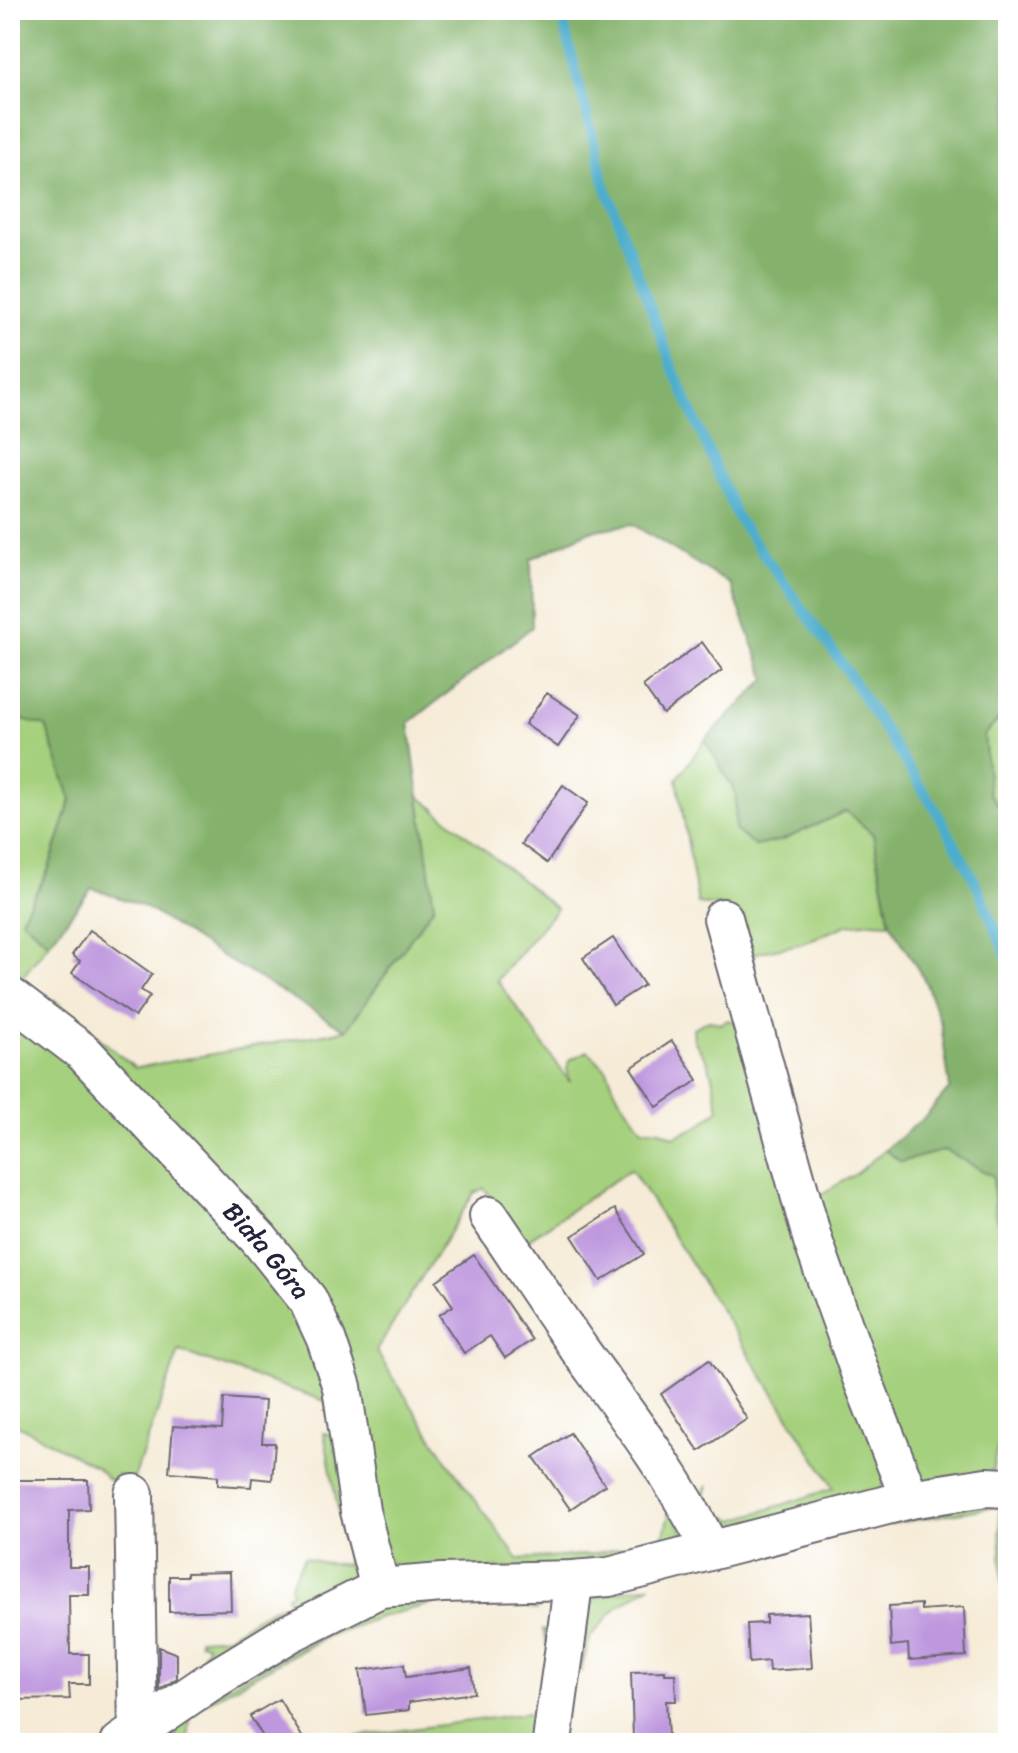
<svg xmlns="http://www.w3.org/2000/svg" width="1018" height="1753" font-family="Sriracha,sans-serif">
<rect width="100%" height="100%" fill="#fff"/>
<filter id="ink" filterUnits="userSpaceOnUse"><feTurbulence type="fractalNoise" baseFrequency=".0125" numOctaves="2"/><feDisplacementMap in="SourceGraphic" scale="16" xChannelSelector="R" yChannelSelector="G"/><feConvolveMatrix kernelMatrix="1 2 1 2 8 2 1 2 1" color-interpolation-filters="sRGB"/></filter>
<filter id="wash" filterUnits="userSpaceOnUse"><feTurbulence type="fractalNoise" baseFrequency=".006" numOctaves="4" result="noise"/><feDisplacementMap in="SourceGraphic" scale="32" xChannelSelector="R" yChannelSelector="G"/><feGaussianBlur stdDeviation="1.8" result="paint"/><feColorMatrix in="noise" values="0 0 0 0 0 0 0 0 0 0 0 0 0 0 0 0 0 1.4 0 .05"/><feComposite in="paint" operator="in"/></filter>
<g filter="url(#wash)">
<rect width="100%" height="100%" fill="#f5ebd6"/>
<path fill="#a5d07d" stroke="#64795c" stroke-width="2" d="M 1008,710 L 1008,819 L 989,793 L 984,735 Z
M 10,717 L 46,725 L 71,800 L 48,871 L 21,919 L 49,943 L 24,975 L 12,986 L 10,984 Z
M 705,740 L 736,793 L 735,830 L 755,846 L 783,840 L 846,811 L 873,834 L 890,923 L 873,922 L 847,925 L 800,944 L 756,953 L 751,961 L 784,1092 L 782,1096 L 814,1198 L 854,1175 L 885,1150 L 901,1162 L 945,1150 L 993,1176 L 995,1213 L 1008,1249 L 1008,1431 L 999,1439 L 992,1473 L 954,1476 L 926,1481 L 912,1479 L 906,1472 L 869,1379 L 823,1242 L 778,1096 L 727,907 L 698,904 L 677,779 Z
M 419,796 L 557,909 L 497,980 L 570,1082 L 567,1068 L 571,1059 L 588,1051 L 607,1070 L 616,1092 L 642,1129 L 657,1129 L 674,1137 L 699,1126 L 719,1109 L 712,1076 L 707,1060 L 694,1041 L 693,1028 L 709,1020 L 720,1024 L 728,1020 L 741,1023 L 885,1471 L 883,1485 L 879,1494 L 721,1531 L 700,1499 L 708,1485 L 704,1499 L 724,1516 L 735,1520 L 834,1488 L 631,1169 L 523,1243 L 484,1188 L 474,1193 L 376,1351 L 448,1462 L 518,1559 L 589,1555 L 663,1538 L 671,1506 L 684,1535 L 677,1544 L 625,1565 L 405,1572 L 390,1563 L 380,1548 L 353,1372 L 46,1009 L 54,1000 L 135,1068 L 346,1030 L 434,906 Z
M 10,1012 L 128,1109 L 310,1326 L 331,1403 L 179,1351 L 133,1481 L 117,1475 L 117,1480 L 109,1480 L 96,1467 L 10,1421 L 10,1297 L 20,1270 L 10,1266 Z
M 324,1433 L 333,1435 L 363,1575 L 210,1664 L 203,1655 L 207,1647 L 206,1644 L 199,1642 L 199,1639 L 227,1637 L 251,1620 L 274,1608 L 289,1603 L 287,1595 L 292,1592 L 290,1585 L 304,1557 L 320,1562 L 348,1565 Z
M 1008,1494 L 1008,1693 L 999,1506 L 883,1525 Z
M 651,1585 L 617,1607 L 591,1636 L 580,1673 L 588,1608 L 599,1596 Z
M 527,1593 L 541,1606 L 536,1610 L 512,1603 L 435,1603 L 380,1617 L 325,1637 L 202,1705 L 190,1717 L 188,1743 L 176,1743 C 175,1731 176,1722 181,1711 L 381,1603 Z
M 543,1630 L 554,1633 L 545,1743 L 338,1743 L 338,1739 L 535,1712 L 550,1654 Z"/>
<path fill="#84b26c" stroke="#536a54" stroke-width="2" d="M 10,10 L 1008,10 L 1008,710 L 984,735 L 989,793 L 1008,819 L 1008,1249 L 995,1213 L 993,1176 L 945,1150 L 901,1162 L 885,1150 L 926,1116 L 950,1088 L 941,1024 L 925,981 L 890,923 L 873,834 L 846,811 L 783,840 L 755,846 L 735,830 L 736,793 L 705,740 L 766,679 L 730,584 L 632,524 L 590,531 L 531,559 L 532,627 L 409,723 L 434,906 L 346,1030 L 210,949 L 145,907 L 92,888 L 49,943 L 21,919 L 48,871 L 71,800 L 46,726 L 10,717 Z"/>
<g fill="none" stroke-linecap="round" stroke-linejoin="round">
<path stroke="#4dadcc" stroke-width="10" d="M 557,10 L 565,28 L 605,185 L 674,371 L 738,519 L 843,665 L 940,817 L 975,881 L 1008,959"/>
</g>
<g id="blocks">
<path fill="#be97de" d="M 702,642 L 722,670 L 663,714 L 643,686 Z
M 547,693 L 580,715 L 558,747 L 525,724 Z
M 563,785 L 588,803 L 547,863 L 521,844 Z
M 90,930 L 152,974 L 141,990 L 150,996 L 135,1017 L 72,973 L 80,961 L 72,955 Z
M 613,938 L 644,985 L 613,1005 L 583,958 Z
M 672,1041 L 698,1080 L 657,1107 L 631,1068 Z
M 615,1209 L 644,1254 L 601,1281 L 572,1236 Z
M 474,1255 L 532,1340 L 505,1358 L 490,1336 L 464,1353 L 439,1315 L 453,1306 L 436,1281 Z
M 709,1360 L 747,1419 L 699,1451 L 661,1394 Z
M 224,1398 L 265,1401 L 262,1443 L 275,1443 L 272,1480 L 252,1478 L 251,1487 L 218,1485 L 218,1476 L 169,1472 L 173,1426 L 222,1429 Z
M 570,1433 L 605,1485 L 570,1509 L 534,1457 Z
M 10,1480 L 88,1480 L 89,1509 L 69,1510 L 69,1567 L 89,1567 L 89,1595 L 69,1595 L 70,1654 L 89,1654 L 89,1684 L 69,1684 L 70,1699 L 11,1700 Z
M 230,1572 L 231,1610 L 169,1612 L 169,1576 L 187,1576 L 187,1573 Z
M 921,1604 L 921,1610 L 964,1607 L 966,1656 L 909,1660 L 908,1644 L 891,1646 L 889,1606 Z
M 808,1613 L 812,1668 L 769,1671 L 768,1661 L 749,1663 L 747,1624 L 766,1623 L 766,1615 Z
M 159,1647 L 177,1654 L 177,1678 L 159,1690 Z
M 404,1664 L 406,1677 L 471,1668 L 474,1693 L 409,1702 L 409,1710 L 366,1715 L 360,1670 Z
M 665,1671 L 665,1674 L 675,1674 L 676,1701 L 666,1701 L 668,1737 L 633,1738 L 631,1672 Z
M 279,1699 L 306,1743 L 267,1743 L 250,1716 Z"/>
</g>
</g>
<g filter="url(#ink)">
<use href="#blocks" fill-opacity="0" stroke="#6c6871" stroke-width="2"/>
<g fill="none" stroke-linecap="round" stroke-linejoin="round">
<g stroke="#6c6871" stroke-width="42">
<g id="minor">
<path d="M 723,918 L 813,1241 L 862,1378 L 910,1499"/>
<path id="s1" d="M 10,997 L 84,1053 L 259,1239 L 308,1300 L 326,1339 L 342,1387 L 360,1511 L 380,1588"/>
<path d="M 489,1216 C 520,1261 550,1308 582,1353 C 628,1416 676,1479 710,1549"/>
<path d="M 134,1494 L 138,1733"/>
<path d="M 120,1743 L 208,1683 L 288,1634 L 380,1588 L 442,1583 L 573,1580 L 609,1577 L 910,1499 L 986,1487 L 1008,1488"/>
<path d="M 552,1743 C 558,1688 568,1635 573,1580"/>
</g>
</g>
<use href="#minor" stroke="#fff" stroke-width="38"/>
</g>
</g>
<g text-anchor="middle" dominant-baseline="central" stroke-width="7" stroke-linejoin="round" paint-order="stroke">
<g font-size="26" fill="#22223b" stroke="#fff">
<text stroke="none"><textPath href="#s1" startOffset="362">Biała Góra</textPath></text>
</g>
</g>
<rect width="1018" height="1753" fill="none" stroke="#fff" stroke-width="40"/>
</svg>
